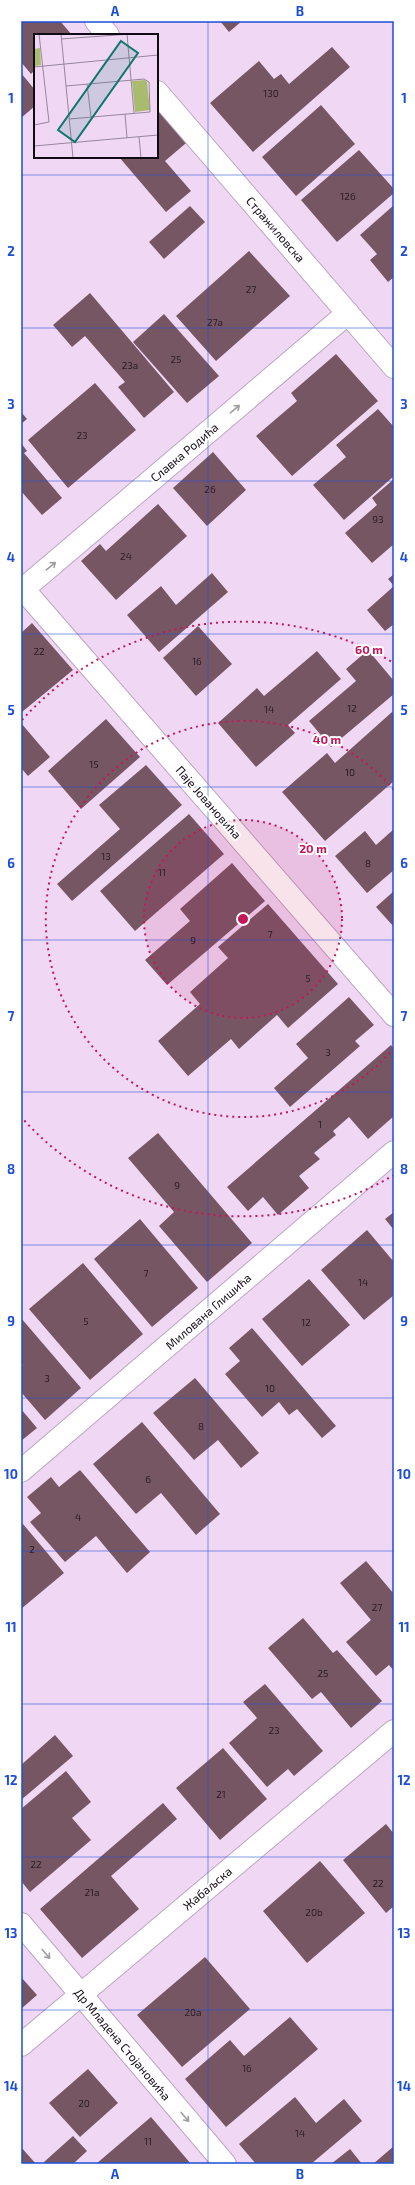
<svg xmlns="http://www.w3.org/2000/svg" width="415" height="2185" font-family="'Exo 2',sans-serif">
<rect width="100%" height="100%" fill="#f0d8f5"/>
<path fill="#775663" d="M 21,21 L 60,21 L 72,35 L 35,35 L 35,70 L 31,74 L 21,62 Z
M 220,21 L 242,21 L 229,32 Z
M 332,47 L 350,67 L 253,152 L 210,103 L 259,61 L 274,79 L 281,74 L 289,84 Z
M 21,73 L 35,90 L 35,106 L 21,118 Z
M 157,97 L 192,138 L 165,161 L 191,191 L 166,212 L 119,157 L 157,157 Z
M 321,105 L 355,144 L 296,196 L 262,157 Z
M 359,150 L 394,189 L 394,193 L 337,242 L 301,200 Z
M 394,205 L 394,277 L 388,282 L 370,260 L 377,254 L 360,235 Z
M 190,206 L 205,222 L 164,259 L 149,242 Z
M 249,251 L 290,296 L 216,361 L 176,316 Z
M 90,293 L 174,392 L 144,418 L 118,387 L 125,382 L 85,336 L 72,347 L 53,325 Z
M 164,314 L 219,376 L 187,403 L 133,342 Z
M 336,354 L 378,401 L 292,476 L 256,436 L 297,401 L 291,393 Z
M 95,383 L 136,430 L 68,488 L 28,440 Z
M 378,409 L 394,427 L 394,476 L 344,520 L 313,485 L 346,457 L 336,445 Z
M 21,412 L 27,419 L 21,424 Z
M 21,443 L 27,451 L 24,453 L 62,498 L 42,515 L 21,491 Z
M 213,452 L 246,490 L 207,526 L 173,488 Z
M 394,479 L 394,544 L 372,563 L 345,533 L 377,505 L 372,498 Z
M 158,504 L 187,536 L 116,600 L 81,561 L 100,544 L 106,551 Z
M 212,573 L 228,592 L 159,652 L 127,615 L 161,586 L 176,605 Z
M 394,574 L 394,586 L 388,579 Z
M 394,586 L 394,624 L 385,631 L 367,610 Z
M 32,623 L 73,670 L 22,712 L 21,633 Z
M 198,626 L 232,664 L 196,696 L 163,658 Z
M 368,650 L 394,681 L 394,694 L 331,747 L 309,721 L 356,681 L 346,669 Z
M 317,651 L 341,679 L 288,725 L 295,733 L 256,767 L 218,723 L 257,688 L 264,696 Z
M 392,712 L 394,714 L 394,781 L 325,841 L 282,792 L 327,753 L 335,763 Z
M 106,719 L 140,757 L 81,809 L 48,771 Z
M 21,723 L 50,757 L 28,776 L 21,768 Z
M 146,765 L 182,805 L 72,901 L 57,884 L 120,829 L 99,805 Z
M 189,814 L 224,854 L 135,931 L 100,891 Z
M 394,829 L 394,870 L 367,893 L 335,856 L 365,831 L 376,845 Z
M 232,863 L 265,901 L 167,985 L 145,960 L 190,921 L 180,909 Z
M 394,891 L 394,927 L 376,907 Z
M 268,904 L 338,984 L 288,1028 L 277,1015 L 239,1049 L 231,1039 L 188,1076 L 158,1041 L 200,1004 L 190,992 L 228,958 L 218,947 Z
M 349,997 L 374,1025 L 355,1041 L 360,1046 L 290,1107 L 274,1088 L 308,1058 L 296,1044 Z
M 391,1045 L 394,1049 L 394,1116 L 368,1139 L 349,1117 L 333,1131 L 336,1135 L 314,1153 L 320,1159 L 299,1176 L 309,1188 L 278,1215 L 263,1197 L 248,1211 L 227,1187 Z
M 158,1133 L 252,1243 L 207,1282 L 159,1226 L 174,1212 L 128,1158 Z
M 394,1212 L 394,1230 L 385,1219 Z
M 140,1219 L 198,1288 L 152,1327 L 94,1259 Z
M 367,1230 L 394,1262 L 394,1295 L 364,1320 L 321,1270 Z
M 83,1263 L 143,1334 L 90,1380 L 29,1309 Z
M 309,1279 L 350,1325 L 302,1366 L 262,1319 Z
M 21,1318 L 81,1388 L 45,1420 L 21,1392 L 21,1367 L 23,1365 L 21,1363 Z
M 252,1328 L 336,1426 L 322,1438 L 297,1409 L 289,1415 L 279,1402 L 262,1417 L 225,1374 L 240,1361 L 229,1348 Z
M 195,1378 L 259,1453 L 241,1468 L 218,1440 L 194,1460 L 153,1413 Z
M 21,1409 L 37,1428 L 21,1441 Z
M 142,1422 L 220,1514 L 196,1535 L 161,1493 L 136,1514 L 93,1464 Z
M 80,1470 L 150,1552 L 127,1573 L 96,1536 L 65,1562 L 30,1522 L 41,1513 L 27,1497 L 51,1477 L 59,1487 Z
M 23,1524 L 64,1573 L 21,1609 L 21,1526 Z
M 366,1561 L 394,1594 L 394,1671 L 389,1665 L 376,1676 L 346,1642 L 371,1620 L 340,1583 Z
M 303,1618 L 333,1653 L 337,1650 L 382,1701 L 351,1728 L 321,1692 L 312,1699 L 268,1648 Z
M 265,1684 L 323,1751 L 294,1776 L 288,1769 L 267,1787 L 229,1743 L 257,1718 L 243,1702 Z
M 55,1735 L 73,1756 L 21,1800 L 21,1765 Z
M 223,1748 L 267,1799 L 220,1840 L 176,1788 Z
M 66,1771 L 91,1802 L 72,1818 L 91,1840 L 30,1892 L 21,1881 L 21,1809 Z
M 163,1803 L 177,1819 L 111,1876 L 139,1909 L 82,1958 L 40,1909 Z
M 386,1824 L 394,1834 L 394,1906 L 386,1913 L 343,1860 Z
M 320,1861 L 365,1913 L 307,1963 L 263,1911 Z
M 205,1957 L 250,2009 L 182,2067 L 137,2015 Z
M 21,1977 L 37,1995 L 21,2009 Z
M 290,2017 L 318,2049 L 226,2127 L 185,2079 L 230,2040 L 244,2056 Z
M 88,2069 L 118,2103 L 80,2137 L 49,2103 Z
M 295,2097 L 316,2123 L 344,2099 L 362,2121 L 311,2164 L 256,2164 L 239,2144 Z
M 151,2117 L 191,2164 L 96,2164 Z
M 73,2136 L 87,2151 L 73,2164 L 46,2164 L 44,2162 Z
M 394,2146 L 394,2164 L 373,2164 Z
M 21,2147 L 36,2164 L 21,2164 Z
M 350,2149 L 362,2164 L 331,2164 Z"/>
<g fill="none" stroke-linecap="round" stroke-linejoin="round">
<g stroke="#bca5c1" stroke-width="24">
<path id="street" d="M 96,21 L 108,35
M 157,92 L 394,367
M 23,589 L 394,1015
M 21,591 L 348,313
M 21,1471 L 394,1152
M 21,1924 L 225,2164
M 21,2045 L 394,1731"/>
</g>
<use href="#street" stroke="#fff" stroke-width="22"/>
</g>
<defs><path id="oneway-shaft" d="M-6 0H5M1.5-3L5.5 0L1.5 3" fill="none" stroke-width="1.6" stroke-linecap="round" stroke-linejoin="round"/></defs>
<g stroke="#a09da1">
<use href="#oneway-shaft" transform="translate(235 409) rotate(-40)"/>
<use href="#oneway-shaft" transform="translate(51 566) rotate(-40)"/>
<use href="#oneway-shaft" transform="translate(46 1954) rotate(50)"/>
<use href="#oneway-shaft" transform="translate(185 2117) rotate(50)"/>
</g>
<path fill="none" stroke="#1d4ed8" stroke-width="1" stroke-opacity="0.55" d="M 208,21 L 208,2164M 21,175 L 394,175M 21,328 L 394,328M 21,481 L 394,481M 21,634 L 394,634M 21,787 L 394,787M 21,940 L 394,940M 21,1092 L 394,1092M 21,1245 L 394,1245M 21,1398 L 394,1398M 21,1551 L 394,1551M 21,1704 L 394,1704M 21,1857 L 394,1857M 21,2010 L 394,2010"/>
<circle cx="243" cy="919" r="99" fill="#c2185b" fill-opacity=".12"/>
<g fill="none" stroke="#c2185b" stroke-width="2" stroke-dasharray="2 4">
<circle cx="243" cy="919" r="99"/>
<path d="M394 1048A198 198 0 1 1 394 790"/>
<path d="M394 1175A297 297 0 0 1 22 1118M22 720A297 297 0 0 1 394 663"/>
</g>
<g text-anchor="middle" dominant-baseline="central" stroke-width="4" stroke-linejoin="round" paint-order="stroke">
<g font-size="10" fill="#2a1c27">
<text x="271" y="93">130</text>
<text x="348" y="196">126</text>
<text x="251" y="289">27</text>
<text x="215" y="322">27a</text>
<text x="176" y="359">25</text>
<text x="130" y="365">23a</text>
<text x="82" y="435">23</text>
<text x="210" y="489">26</text>
<text x="378" y="519">93</text>
<text x="126" y="556">24</text>
<text x="39" y="651">22</text>
<text x="197" y="661">16</text>
<text x="352" y="708">12</text>
<text x="269" y="709">14</text>
<text x="94" y="764">15</text>
<text x="350" y="772">10</text>
<text x="106" y="856">13</text>
<text x="368" y="863">8</text>
<text x="162" y="872">11</text>
<text x="270" y="934">7</text>
<text x="193" y="940">9</text>
<text x="308" y="978">5</text>
<text x="328" y="1052">3</text>
<text x="320" y="1124">1</text>
<text x="177" y="1185">9</text>
<text x="146" y="1273">7</text>
<text x="363" y="1282">14</text>
<text x="86" y="1321">5</text>
<text x="306" y="1322">12</text>
<text x="47" y="1378">3</text>
<text x="270" y="1388">10</text>
<text x="201" y="1426">8</text>
<text x="148" y="1479">6</text>
<text x="78" y="1517">4</text>
<text x="32" y="1549">2</text>
<text x="377" y="1607">27</text>
<text x="323" y="1673">25</text>
<text x="274" y="1730">23</text>
<text x="221" y="1794">21</text>
<text x="36" y="1864">22</text>
<text x="378" y="1883">22</text>
<text x="92" y="1892">21a</text>
<text x="314" y="1912">20b</text>
<text x="193" y="2012">20a</text>
<text x="247" y="2068">16</text>
<text x="84" y="2103">20</text>
<text x="300" y="2133">14</text>
<text x="148" y="2141">11</text>
</g>
<g font-size="12" fill="#110913" stroke="#fff">
<text transform="translate(276 229) rotate(49)">Стражиловска</text>
<text transform="translate(184 452) rotate(-40)">Славка Родића</text>
<text transform="translate(209 802) rotate(49)">Паје Јовановића</text>
<text transform="translate(208 1311) rotate(-41)">Милована Глишића</text>
<text transform="translate(207 1888) rotate(-40)">Жабаљска</text>
<text transform="translate(123 2044) rotate(50)">Др Младена Стојановића</text>
</g>
</g>
<g transform="translate(34 34)">
<rect width="124" height="124" fill="#f0d8f5"/>
<path d="M 6,14 L 7,31 L 1,32 L 0,15 ZM 111,46 L 113,48 L 116,76 L 101,78 L 98,47 Z" fill="#a9bc6e"/>
<path fill="none" stroke="#97859b" stroke-width="1" d="M 27,0 L 39,124M 93,0 L 100,79M 27,5 L 97,0M 0,33 L 124,21M 53,50 L 57,83M 32,52 L 110,45 L 115,48 L 116,78 L 35,85M 91,80 L 93,104M 0,91 L 15,88 L 5,0M 105,103 L 107,124M 0,112 L 124,101"/>
<path fill="#0f766e" fill-opacity="0.15" stroke="#0f766e" stroke-width="2" d="M 87,7 L 104,19 L 41,108 L 24,96 Z"/>
<rect width="124" height="124" fill="none" stroke="#110913" stroke-width="2"/>
</g>
<circle cx="243" cy="919" r="6" fill="#c2185b" stroke="#fff" stroke-width="2"/>
<g font-size="12" text-anchor="middle" font-weight="bold" fill="#c2185b" stroke="#fff" stroke-width="4" stroke-linejoin="round" paint-order="stroke">
<text x="369" y="654">60 m</text>
<text x="327" y="744">40 m</text>
<text x="313" y="853">20 m</text>
</g>
<rect width="415" height="2185" fill="none" stroke="#ffffff" stroke-width="44"/>
<rect x="22" y="22" width="371" height="2141" fill="none" stroke="#1d4ed8" stroke-width="1.5"/>
<g font-size="13" text-anchor="middle" font-weight="bold" fill="#1d4ed8">
<text x="115" y="16">A</text>
<text x="300" y="16">B</text>
<text x="11" y="103">1</text>
<text x="404" y="103">1</text>
<text x="11" y="256">2</text>
<text x="404" y="256">2</text>
<text x="11" y="409">3</text>
<text x="404" y="409">3</text>
<text x="11" y="562">4</text>
<text x="404" y="562">4</text>
<text x="11" y="715">5</text>
<text x="404" y="715">5</text>
<text x="11" y="868">6</text>
<text x="404" y="868">6</text>
<text x="11" y="1021">7</text>
<text x="404" y="1021">7</text>
<text x="11" y="1174">8</text>
<text x="404" y="1174">8</text>
<text x="11" y="1326">9</text>
<text x="404" y="1326">9</text>
<text x="11" y="1479">10</text>
<text x="404" y="1479">10</text>
<text x="11" y="1632">11</text>
<text x="404" y="1632">11</text>
<text x="11" y="1785">12</text>
<text x="404" y="1785">12</text>
<text x="11" y="1938">13</text>
<text x="404" y="1938">13</text>
<text x="11" y="2091">14</text>
<text x="404" y="2091">14</text>
<text x="115" y="2179">A</text>
<text x="300" y="2179">B</text>
</g>
</svg>
